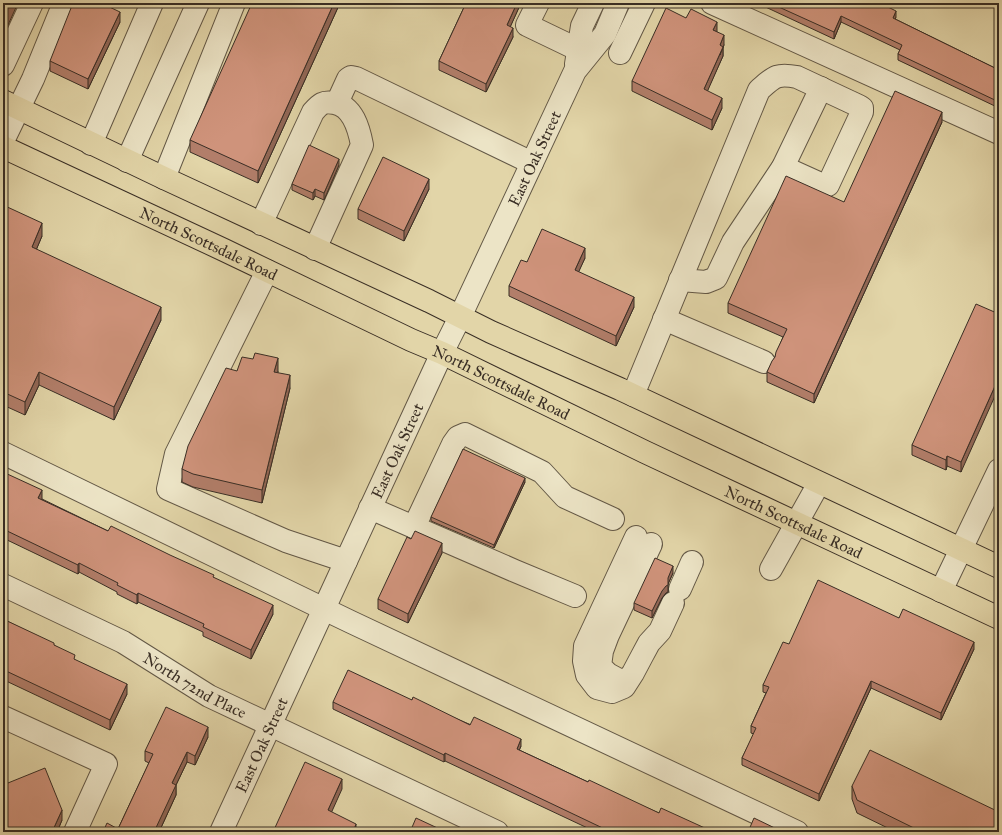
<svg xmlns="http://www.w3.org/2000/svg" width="1002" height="835" font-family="'IM FELL Great Primer',serif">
<rect width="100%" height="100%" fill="#e2d5a8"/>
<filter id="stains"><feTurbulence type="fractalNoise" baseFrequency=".005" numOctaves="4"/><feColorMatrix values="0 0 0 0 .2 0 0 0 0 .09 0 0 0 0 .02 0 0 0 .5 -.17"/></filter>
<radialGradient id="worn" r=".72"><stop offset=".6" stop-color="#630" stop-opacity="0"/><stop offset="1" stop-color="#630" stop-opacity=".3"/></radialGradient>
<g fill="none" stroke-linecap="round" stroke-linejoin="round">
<g stroke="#635846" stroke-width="24">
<g id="minor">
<path d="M 538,3 L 527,25 L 579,50"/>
<path d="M 712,3 L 999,133"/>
<path d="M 620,53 L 644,3"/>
<path d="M 576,64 L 582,26 L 593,3"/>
<path d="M 3,65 L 32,3"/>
<path d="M 337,103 L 348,79 L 351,77 L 356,78 L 532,163"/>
<path d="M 3,141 L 33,79 L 64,3"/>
<path d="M 91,144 L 152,3"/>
<path d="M 127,161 L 198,3"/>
<path d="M 164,178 L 234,3"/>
<path d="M 261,224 L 313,112 C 320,104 323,101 334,103 C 353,106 359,129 362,145 L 315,249"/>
<path d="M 267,271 L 176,454 L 168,489 L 286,541 L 346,561"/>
<path d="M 680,280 L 706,282 L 716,278 L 733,242 L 783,167 L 821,88"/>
<path d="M 664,319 L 764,362"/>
<path d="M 633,395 L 759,90 C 774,77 776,73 797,77 L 859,106 L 862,108 L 862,112 L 828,185 L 825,186 L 783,167"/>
<path d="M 3,453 L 324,609 L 351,622 L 797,832"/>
<path d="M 370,508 L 515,571 L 575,596"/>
<path d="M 414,527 L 453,444 L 458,437 L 465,434 L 542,472 L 565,497 L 613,519"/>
<path d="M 636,537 L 585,646 L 584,661 L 587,675 L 597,688 L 612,692 L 624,687 L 633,673 L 642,656 L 649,643 L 660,631 L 673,603"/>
<path d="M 771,569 L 819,483"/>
<path id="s1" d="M 3,585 L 123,642 L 209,696 L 497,832"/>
<path d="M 680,589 L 692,562"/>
<path d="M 941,591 L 999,470"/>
<path d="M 629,678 L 621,681 L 608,674 L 600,666 L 602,651 L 608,635 L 651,544"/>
<path d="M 3,717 L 106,764 L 75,832"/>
<path id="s2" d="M 221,832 L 442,353 L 460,317 L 575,71 L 605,34 L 618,3"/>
</g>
</g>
<g stroke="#392e25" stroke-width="24">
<g id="major">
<path d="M 3,101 L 164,178 L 429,301 L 491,332 L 620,389 L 999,567"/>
<path id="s3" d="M 3,147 L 224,250 L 411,340 L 442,353 L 645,452 L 999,618"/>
</g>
</g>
<use href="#minor" stroke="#ece4c6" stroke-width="22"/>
<use href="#major" stroke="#e2d5a8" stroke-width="22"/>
</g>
<path fill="#b27e6a" stroke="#392e25" d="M 340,3 L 258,183 L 190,152 L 190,140 Z
M 466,3 L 521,3 L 510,27 L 513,37 L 486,92 L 439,70 L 439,61 Z
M 757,3 L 880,3 L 896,17 L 895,19 L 999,70 L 999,108 L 898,60 L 898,54 L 900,50 L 841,22 L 834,39 L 789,18 Z
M 686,18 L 717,32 L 724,45 L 723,47 L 723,56 L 707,91 L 722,108 L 712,130 L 632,91 L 632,81 Z
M 120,22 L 88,89 L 50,71 L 50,61 Z
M 942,122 L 814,403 L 767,382 L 767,372 L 775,357 L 783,337 L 728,313 L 728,303 L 844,202 Z
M 339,165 L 324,200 L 315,196 L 313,200 L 292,190 L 292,184 Z
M 429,189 L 404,241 L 358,219 L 358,209 Z
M 3,205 L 42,236 L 36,250 L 161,320 L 114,420 L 39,385 L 25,415 L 3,405 Z
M 585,258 L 578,272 L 634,307 L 616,346 L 509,296 L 509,286 L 527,262 Z
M 999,314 L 961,472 L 947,466 L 946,470 L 912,455 L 912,445 Z
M 237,371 L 278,371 L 278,373 L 290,388 L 262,503 L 193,487 L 182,482 L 182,469 Z
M 3,472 L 42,499 L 108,531 L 214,578 L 273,614 L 251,659 L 203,636 L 203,632 L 138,602 L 137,604 L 117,594 L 117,592 L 79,572 L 78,574 L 3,538 Z
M 525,482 L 494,548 L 431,521 L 431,517 Z
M 442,553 L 408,623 L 378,609 L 378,599 Z
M 673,573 L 668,584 L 668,592 L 666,593 L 662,598 L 652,618 L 634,610 L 634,603 Z
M 899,618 L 974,649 L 941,720 L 871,688 L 819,801 L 742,765 L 742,758 L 754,734 L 751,733 L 751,726 L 766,693 L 763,692 L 763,685 L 789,644 Z
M 3,619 L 54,645 L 75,660 L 127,694 L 110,730 L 4,680 L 3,678 Z
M 412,700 L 521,746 L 519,750 L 588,782 L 659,813 L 716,832 L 596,832 L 445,761 L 444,762 L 333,709 L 333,702 Z
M 208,737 L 195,765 L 187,762 L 176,785 L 176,795 L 159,832 L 103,832 L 118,829 L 149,763 L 145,761 L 145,751 Z
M 3,785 L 62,820 L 57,832 L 5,832 L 3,828 Z
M 852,786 L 999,832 L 896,832 L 857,813 L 852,799 Z"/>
<path fill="#916756" stroke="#392e25" d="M 10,3 L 18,3 L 3,36 L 3,18 Z
M 334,3 L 340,3 L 258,183 L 258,171 Z
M 517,3 L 521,3 L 507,34 L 507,25 Z
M 896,11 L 896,17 L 893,24 L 893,18 Z
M 120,12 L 120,22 L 88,89 L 88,79 Z
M 841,16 L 841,22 L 834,39 L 834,32 Z
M 717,22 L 717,32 L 713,30 Z
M 513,28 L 513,37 L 486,92 L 486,84 Z
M 724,35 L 724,45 L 720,55 L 720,45 Z
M 723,47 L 723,56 L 704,99 L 704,89 Z
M 722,98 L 722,108 L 712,130 L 712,120 Z
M 942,112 L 942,122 L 814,403 L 814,394 Z
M 339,159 L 339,165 L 324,200 L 324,193 Z
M 429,179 L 429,189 L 404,241 L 404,231 Z
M 315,189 L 315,196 L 313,200 L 313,193 Z
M 42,223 L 42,236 L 32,260 L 32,247 Z
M 585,248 L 585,258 L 575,280 L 575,270 Z
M 634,297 L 634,307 L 616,346 L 616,336 Z
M 161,307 L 161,320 L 114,420 L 114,407 Z
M 278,358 L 278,371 L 274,385 L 274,372 Z
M 39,372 L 39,385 L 25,415 L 25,402 Z
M 290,375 L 290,388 L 262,503 L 262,490 Z
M 999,377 L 999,387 L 961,472 L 961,462 Z
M 947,456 L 947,466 L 946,470 L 946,460 Z
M 525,478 L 525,482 L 494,548 L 494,545 Z
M 42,490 L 42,499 L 38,507 L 38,498 Z
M 442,543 L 442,553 L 408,623 L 408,614 Z
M 79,563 L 79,572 L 78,574 L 78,565 Z
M 673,566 L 673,573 L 668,584 L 668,592 L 666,593 L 662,598 L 652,618 L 652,611 Z
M 138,593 L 138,602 L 137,604 L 137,595 Z
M 273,605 L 273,614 L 251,659 L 251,650 Z
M 974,642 L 974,649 L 941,720 L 941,713 Z
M 871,681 L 871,688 L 819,801 L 819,794 Z
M 127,684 L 127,694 L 110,730 L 110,720 Z
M 208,727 L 208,737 L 195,765 L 195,756 Z
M 521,739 L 521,746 L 517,756 L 517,749 Z
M 187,752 L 187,762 L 176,785 L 176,795 L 159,832 L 154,832 L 172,783 Z
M 445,753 L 445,761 L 444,762 L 444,755 Z
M 342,779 L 342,789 L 328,820 L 328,810 Z
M 62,810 L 62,820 L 57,832 L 52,832 Z
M 356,824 L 356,832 L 353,832 Z"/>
<path fill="#cf937b" stroke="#392e25" d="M 3,3 L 10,3 L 3,18 Z
M 73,3 L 101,3 L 120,12 L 88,79 L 50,61 Z
M 252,3 L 334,3 L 258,171 L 190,140 Z
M 466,3 L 517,3 L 507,25 L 513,28 L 486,84 L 439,61 Z
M 770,3 L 880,3 L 896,11 L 893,18 L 999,70 L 999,102 L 898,54 L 902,45 L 841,16 L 834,32 Z
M 666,8 L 686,18 L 691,9 L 717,22 L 713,30 L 724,35 L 720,45 L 723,47 L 704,89 L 722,98 L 712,120 L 632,81 Z
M 895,91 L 942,112 L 814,394 L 767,372 L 772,361 L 775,357 L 776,352 L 787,329 L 728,303 L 786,176 L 844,202 Z
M 309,145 L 339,159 L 324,193 L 315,189 L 313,193 L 292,184 Z
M 383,157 L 429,179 L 404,231 L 358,209 Z
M 3,205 L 42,223 L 32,247 L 161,307 L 114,407 L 39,372 L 25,402 L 3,392 Z
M 542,229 L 585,248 L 575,270 L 634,297 L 616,336 L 509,286 L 521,260 L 527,262 Z
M 976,304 L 999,314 L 999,377 L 961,462 L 947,456 L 946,460 L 912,445 Z
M 255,353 L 278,358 L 274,372 L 290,375 L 262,490 L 193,474 L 182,469 L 188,446 L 226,368 L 237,371 L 242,357 L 253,359 Z
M 463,449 L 525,478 L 494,545 L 431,517 Z
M 3,472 L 42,490 L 38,498 L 108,531 L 111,526 L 170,555 L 214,575 L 213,577 L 273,605 L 251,650 L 203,627 L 204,624 L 138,593 L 137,595 L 117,585 L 118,583 L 79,563 L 78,565 L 3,529 Z
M 415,531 L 442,543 L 408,614 L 378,599 L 407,537 L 411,539 Z
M 655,558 L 673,566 L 668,578 L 668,585 L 666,586 L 662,591 L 652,611 L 634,603 Z
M 818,580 L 899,618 L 903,609 L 974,642 L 941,713 L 871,681 L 819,794 L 742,758 L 756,728 L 751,726 L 769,687 L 763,685 L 783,642 L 789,644 Z
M 3,619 L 54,643 L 54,645 L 75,655 L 74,659 L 127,684 L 110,720 L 4,670 L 4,669 L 3,669 Z
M 348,670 L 412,700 L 413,697 L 470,725 L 474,717 L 521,739 L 517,749 L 588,782 L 589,780 L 659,813 L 661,808 L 707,829 L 707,828 L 716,832 L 611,832 L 445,753 L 444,755 L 333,702 Z
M 166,707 L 208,727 L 195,756 L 187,752 L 172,783 L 176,785 L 154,832 L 103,832 L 107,823 L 118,829 L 153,754 L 145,751 Z
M 870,750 L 999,812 L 999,832 L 922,832 L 857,800 L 852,786 Z
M 305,762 L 342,779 L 328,810 L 356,824 L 353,832 L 273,832 Z
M 45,768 L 62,810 L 52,832 L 10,832 L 3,818 L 3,785 Z
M 416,818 L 446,832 L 410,832 Z
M 754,818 L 783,832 L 748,832 Z"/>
<g text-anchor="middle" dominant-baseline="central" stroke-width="3.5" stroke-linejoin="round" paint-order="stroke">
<g font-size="16" fill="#392e25" stroke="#ece4c6">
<text stroke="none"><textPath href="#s2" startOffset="743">East Oak Street</textPath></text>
<text stroke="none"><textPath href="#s3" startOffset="227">North Scottsdale Road</textPath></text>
<text stroke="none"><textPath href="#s3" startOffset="551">North Scottsdale Road</textPath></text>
<text stroke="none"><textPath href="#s2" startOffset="420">East Oak Street</textPath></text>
<text stroke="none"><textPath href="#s3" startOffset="875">North Scottsdale Road</textPath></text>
<text stroke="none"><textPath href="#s1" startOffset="217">North 72nd Place</textPath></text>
<text stroke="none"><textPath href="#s2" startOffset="96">East Oak Street</textPath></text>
</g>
</g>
<rect width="1002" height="835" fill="none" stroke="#e2d5a8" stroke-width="16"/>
<rect x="4" y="4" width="994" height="827" fill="none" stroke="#392e25" stroke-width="2"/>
<rect x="8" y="8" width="986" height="819" fill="none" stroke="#392e25"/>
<rect width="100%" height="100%" filter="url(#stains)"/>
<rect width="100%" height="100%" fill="url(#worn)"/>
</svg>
